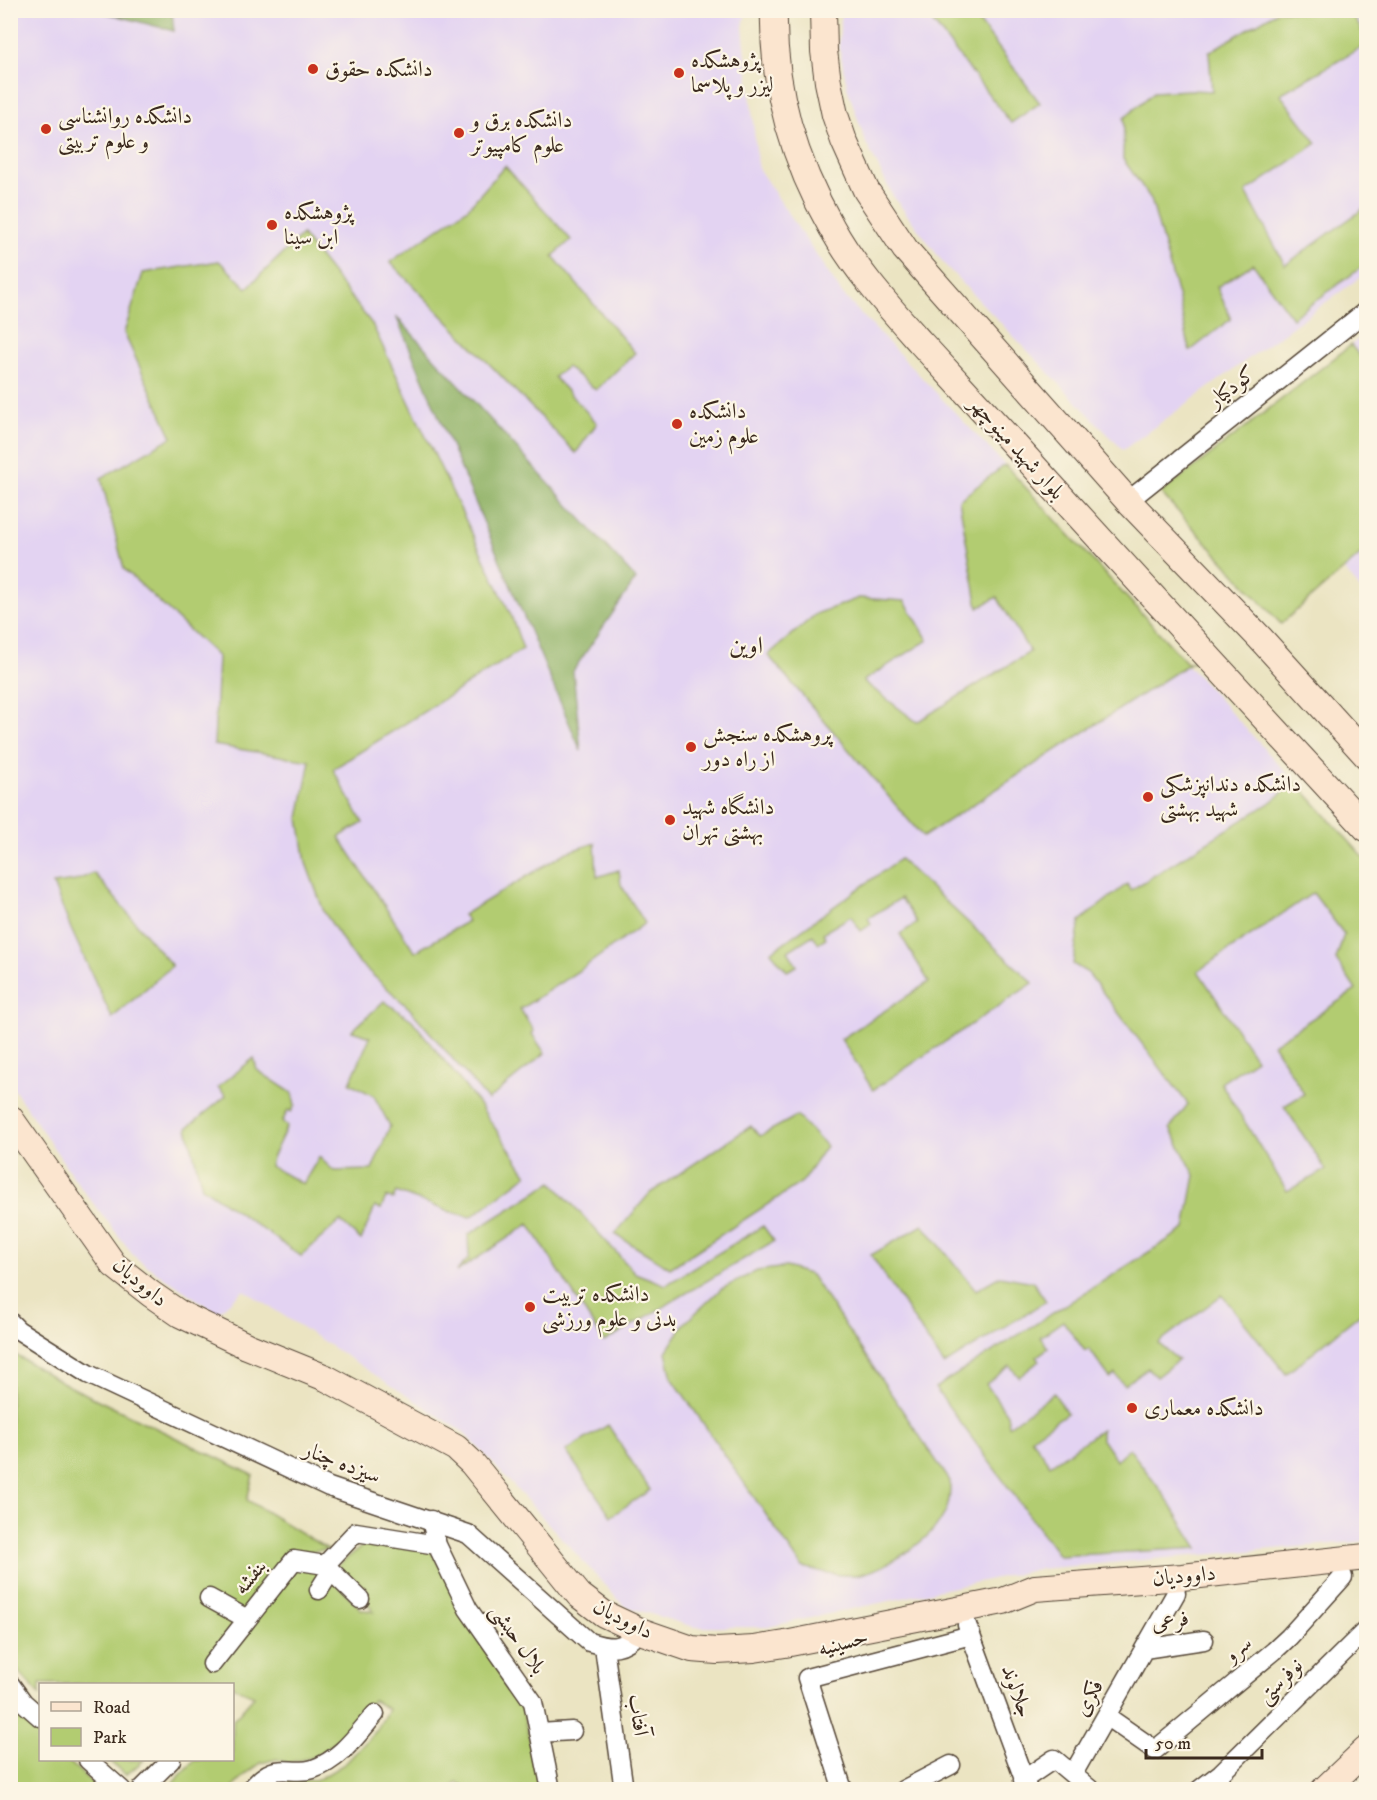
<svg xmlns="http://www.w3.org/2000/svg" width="1377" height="1800" font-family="'IM FELL DW Pica',Amiri,serif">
<rect width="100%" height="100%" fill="#fcf5e5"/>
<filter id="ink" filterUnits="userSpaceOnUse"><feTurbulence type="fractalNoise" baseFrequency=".0167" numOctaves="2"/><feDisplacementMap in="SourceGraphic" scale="12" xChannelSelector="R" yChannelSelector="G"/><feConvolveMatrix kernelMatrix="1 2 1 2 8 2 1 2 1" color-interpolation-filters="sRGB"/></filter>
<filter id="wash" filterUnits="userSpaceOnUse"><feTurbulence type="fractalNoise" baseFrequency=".008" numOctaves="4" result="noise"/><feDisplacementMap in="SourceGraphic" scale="24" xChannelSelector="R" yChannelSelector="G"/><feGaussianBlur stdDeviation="1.35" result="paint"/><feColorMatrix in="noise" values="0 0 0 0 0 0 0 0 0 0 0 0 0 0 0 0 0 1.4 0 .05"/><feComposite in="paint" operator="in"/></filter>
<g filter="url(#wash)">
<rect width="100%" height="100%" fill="#ebe4c2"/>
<path fill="#e3d3f2" d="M 10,11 L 746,11 L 743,27 L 758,168 L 843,295 L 1005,465 L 1366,860 L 1366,1541 L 1039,1569 L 767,1627 L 694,1627 L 624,1606 L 465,1433 L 244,1290 L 217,1313 L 136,1258 L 79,1185 L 11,1085 Z
M 841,11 L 1366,11 L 1366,273 L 1123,450 L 945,265 L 893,196 L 866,143 L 848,90 L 839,46 Z
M 1366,333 L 1366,364 L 1351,345 Z
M 1366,550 L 1366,597 L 1344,569 Z"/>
<path fill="#b2cc71" stroke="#767b48" stroke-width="1.5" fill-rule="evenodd" d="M 924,11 L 971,11 L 1040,103 L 1011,123 Z
M 1278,11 L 1350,11 L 1366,37 L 1366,45 L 1280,94 L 1317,143 L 1246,192 L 1285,265 L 1366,207 L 1366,264 L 1292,318 L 1253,264 L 1217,287 L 1231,319 L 1190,351 L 1178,296 L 1151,199 L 1123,159 L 1124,118 L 1154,92 L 1189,90 L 1212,91 L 1209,52 Z
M 505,166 L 571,240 L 553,256 L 635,353 L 596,390 L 567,367 L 554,377 L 597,423 L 576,453 L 390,262 L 468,208 Z
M 302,235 L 372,324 L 511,615 L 523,649 L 333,769 L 363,823 L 339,837 L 415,952 L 468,921 L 463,915 L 567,852 L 595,843 L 597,877 L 619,870 L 621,885 L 645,923 L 580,970 L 520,1009 L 534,1031 L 532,1034 L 545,1053 L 488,1100 L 409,1008 L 355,959 L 324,912 L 306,863 L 299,818 L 310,761 L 214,745 L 218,657 L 124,569 L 101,478 L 172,437 L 124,333 L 143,273 L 219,261 L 247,288 Z
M 1351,345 L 1366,364 L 1366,550 L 1281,624 L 1161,493 Z
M 1005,465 L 1188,664 L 1204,654 L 923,837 L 768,655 L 816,614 L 859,598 L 905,601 L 928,640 L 863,681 L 917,722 L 1030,652 L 997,597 L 978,608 L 959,500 Z
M 1296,782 L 1366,860 L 1366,1309 L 1286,1374 L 1222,1295 L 1158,1343 L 1178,1360 L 1156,1377 L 1148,1368 L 1124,1385 L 1115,1374 L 1110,1378 L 1089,1349 L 1085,1351 L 1063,1321 L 1040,1337 L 1048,1348 L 1036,1357 L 1039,1361 L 1019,1377 L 1010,1366 L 986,1384 L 1007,1414 L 1009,1426 L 1054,1393 L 1067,1413 L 1031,1438 L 1050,1465 L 1101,1430 L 1101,1438 L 1116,1460 L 1129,1448 L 1167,1499 L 1198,1548 L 1059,1556 L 935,1388 L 1185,1229 L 1195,1175 L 1170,1128 L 1188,1104 L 1088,973 L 1073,964 L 1080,921 L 1127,884 L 1131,890 L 1268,804 ZM 1313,893 L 1344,934 L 1336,960 L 1356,990 L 1273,1044 L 1304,1094 L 1284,1106 L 1326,1170 L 1287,1191 L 1221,1083 L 1256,1059 L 1198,971 Z
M 900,859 L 1033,983 L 873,1090 L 841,1039 L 929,982 L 900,934 L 917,923 L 901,898 L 868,918 L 871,924 L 861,931 L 851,916 L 823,933 L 826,938 L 818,943 L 813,935 L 788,951 L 797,966 L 787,971 L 771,952 Z
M 94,873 L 172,966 L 112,1018 L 71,929 L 53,884 L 75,881 Z
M 384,1001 L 412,1020 L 478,1103 L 527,1175 L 471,1217 L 451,1212 L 396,1192 L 393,1199 L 386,1197 L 381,1209 L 375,1207 L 361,1240 L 340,1221 L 301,1256 L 202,1187 L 187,1128 L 226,1096 L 218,1087 L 254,1058 L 257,1070 L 292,1093 L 295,1105 L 291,1112 L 288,1110 L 282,1122 L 287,1126 L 272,1158 L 270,1166 L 303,1184 L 319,1157 L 334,1171 L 372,1170 L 390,1126 L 374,1096 L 350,1083 L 370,1037 L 352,1031 Z
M 797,1116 L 826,1146 L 802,1182 L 670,1268 L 615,1234 L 650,1193 L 751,1126 L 760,1136 Z
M 552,1182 L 635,1273 L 666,1285 L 763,1226 L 774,1241 L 604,1342 L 529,1224 L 456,1272 L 469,1258 L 468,1235 Z
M 923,1225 L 976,1290 L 1000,1276 L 1033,1282 L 1046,1301 L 944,1365 L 871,1255 Z
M 786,1267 L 811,1275 L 950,1481 C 950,1491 950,1503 945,1513 C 932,1539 890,1567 861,1574 C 841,1578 821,1571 802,1567 L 672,1378 L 666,1352 L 684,1324 L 721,1289 L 757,1271 Z
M 10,1352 L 69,1386 L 253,1475 L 247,1500 L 329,1550 L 291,1552 L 237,1620 L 299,1565 L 323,1573 L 332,1579 L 361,1609 L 374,1612 L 337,1566 L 365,1544 L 387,1544 L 430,1549 L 520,1704 L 543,1789 L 471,1789 L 457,1783 L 450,1790 L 265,1789 L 275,1780 L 316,1781 L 346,1763 L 377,1730 L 388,1709 L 373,1700 L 339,1739 L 315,1757 L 287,1763 L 277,1759 L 261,1763 L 246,1774 L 231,1789 L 167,1789 L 195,1760 L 232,1760 L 233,1720 L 254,1696 L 233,1687 L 232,1684 L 40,1684 L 40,1695 L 18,1671 L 11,1657 Z
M 608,1425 L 650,1490 L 611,1516 L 566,1451 Z
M 10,1706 L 40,1734 L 40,1760 L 67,1760 L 99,1789 L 11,1789 Z
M 108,1760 L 144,1760 L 126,1775 Z"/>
<path fill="#8db063" stroke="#646d40" stroke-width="1.5" d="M 99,11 L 172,11 L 174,32 L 174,31 Z
M 396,316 L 636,579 L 573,671 L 581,751 Z"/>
</g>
<g filter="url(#ink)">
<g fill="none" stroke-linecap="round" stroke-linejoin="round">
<g stroke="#554637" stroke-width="21">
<path id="street" d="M 1128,501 L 1366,311
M 10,1322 L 18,1330 L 88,1374 L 329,1487 L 468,1534 L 589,1642 C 612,1649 623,1650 640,1631
M 431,1520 L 437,1545 L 468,1609 L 533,1702 L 551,1790
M 325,1565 L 356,1532 L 437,1545
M 325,1565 L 360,1599
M 319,1590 L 331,1571
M 209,1598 L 247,1619
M 967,1625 L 1028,1790
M 604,1647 L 624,1790
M 1144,1649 L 1204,1640
M 212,1664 L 294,1560 L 325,1565
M 10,1684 L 23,1702 L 40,1717
M 1106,1716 L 1155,1750 L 1274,1651 L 1289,1637 L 1343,1577
M 539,1733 L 572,1731
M 88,1760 L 122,1790
M 1073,1774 L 1176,1593
M 1023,1780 L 1054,1759 L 1091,1790
M 141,1790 L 171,1760
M 250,1790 C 257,1783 263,1775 272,1772 C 283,1767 298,1774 313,1769 C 340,1760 357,1735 375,1714
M 843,1790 L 807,1678 L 971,1635
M 903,1790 L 951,1765
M 1199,1790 L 1221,1773 L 1366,1630"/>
</g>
<g stroke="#554637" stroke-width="28">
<path id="secondary" d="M 774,10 C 772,88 794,161 832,228 C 856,271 889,307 921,343 C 951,376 982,409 1012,442 C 1129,572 1248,700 1366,828
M 823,10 L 824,51 L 828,82 L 835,115 L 844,141 L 866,190 L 905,249 L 1128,501 L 1260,638 L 1366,755
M 10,1118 L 114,1265 L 151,1294 L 180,1314 L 247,1346 L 326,1378 L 456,1448 L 472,1463 L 579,1595 L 604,1614 L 640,1631 L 692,1649 L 717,1651 L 754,1649 L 785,1644 L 1003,1601 L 1035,1588 L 1182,1577 L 1366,1557
M 1324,1790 L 1366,1750"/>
</g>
<use href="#street" stroke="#fff" stroke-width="18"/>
<use href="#secondary" stroke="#fbe5cf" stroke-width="26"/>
</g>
</g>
<g fill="#c8321e" stroke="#fcf5e5" stroke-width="2">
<circle cx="313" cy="69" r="6"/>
<circle cx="679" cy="73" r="6"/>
<circle cx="46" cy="129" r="6"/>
<circle cx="459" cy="133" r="6"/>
<circle cx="272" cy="225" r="6"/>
<circle cx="677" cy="424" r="6"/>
<circle cx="691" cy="747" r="6"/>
<circle cx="1148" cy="797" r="6"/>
<circle cx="670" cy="820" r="6"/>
<circle cx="530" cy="1307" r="6"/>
<circle cx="1132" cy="1408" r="6"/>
</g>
<g text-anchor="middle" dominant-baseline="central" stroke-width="4.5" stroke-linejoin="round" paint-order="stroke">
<g font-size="22" fill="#3b2a1e" stroke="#fcf5e5" text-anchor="start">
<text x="691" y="60">پژوهشکده<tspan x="691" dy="25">لیزر و پلاسما</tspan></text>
<text x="325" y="69">دانشکده حقوق</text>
<text x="58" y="116">دانشکده روانشناسی<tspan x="58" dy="25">و علوم تربیتی</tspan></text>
<text x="471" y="120">دانشکده برق و<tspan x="471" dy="25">علوم کامپیوتر</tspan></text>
<text x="284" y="212">پژوهشکده<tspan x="284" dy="25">ابن سینا</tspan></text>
<text x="689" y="411">دانشکده<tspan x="689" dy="25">علوم زمین</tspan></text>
<text x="703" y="734">پروهشکده سنجش<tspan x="703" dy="25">از راه دور</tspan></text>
<text x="1160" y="784">دانشکده دندانپزشکی<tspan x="1160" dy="25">شهید بهشتی</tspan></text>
<text x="682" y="807">دانشگاه شهید<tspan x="682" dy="25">بهشتی تهران</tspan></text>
<text x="542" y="1294">دانشکده تربیت<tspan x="542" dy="25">بدنی و علوم ورزشی</tspan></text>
<text x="1144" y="1408">دانشکده معماری</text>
</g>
<g font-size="22" fill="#3b2a1e" stroke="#fcf5e5">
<text transform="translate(1232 387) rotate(-38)">کودکیار</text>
<text transform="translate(1017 448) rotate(48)">بلوار شهید مینوچهر</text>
<text transform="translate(140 1282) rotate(40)">داوودیان</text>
<text transform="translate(342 1463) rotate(21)">سیزده چنار</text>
<text transform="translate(1184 1576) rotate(-5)">داوودیان</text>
<text transform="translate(250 1577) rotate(-52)">بنفشه</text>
<text transform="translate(623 1619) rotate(27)">داوودیان</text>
<text transform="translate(1170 1621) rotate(-9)">فرعی</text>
<text transform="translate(518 1639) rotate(55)">بلال حبشی</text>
<text transform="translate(843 1643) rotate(-15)">حسینیه</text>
<text transform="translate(1238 1649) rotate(-40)">سرو</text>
<text transform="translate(1280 1681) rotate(-45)">نوفرستی</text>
<text transform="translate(1017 1691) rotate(70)">جلالوند</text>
<text transform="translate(1089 1698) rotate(-60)">فکری</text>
<text transform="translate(638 1715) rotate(82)">آفتاب</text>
</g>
<g font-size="24" fill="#3b2a1e" stroke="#fcf5e5">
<text x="746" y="646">اوین</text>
</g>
</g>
<rect width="1377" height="1800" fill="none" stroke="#fcf5e5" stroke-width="36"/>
<rect x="39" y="1683" width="195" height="78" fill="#fcf5e5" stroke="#afa495" stroke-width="1.5"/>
<rect x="51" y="1702" width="30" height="9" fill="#fbe5cf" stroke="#afa495" stroke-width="1.5"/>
<text x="93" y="1713" font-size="18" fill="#3b2a1e">Road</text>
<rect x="51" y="1728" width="30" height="18" fill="#b2cc71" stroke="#afa495" stroke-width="1.5"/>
<text x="93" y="1743" font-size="18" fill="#3b2a1e">Park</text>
<path d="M1146 1749v9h116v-9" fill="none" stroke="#3b2a1e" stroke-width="3"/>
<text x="1155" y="1749" font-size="18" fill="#3b2a1e" stroke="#fcf5e5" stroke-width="4.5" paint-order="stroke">50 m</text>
</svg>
